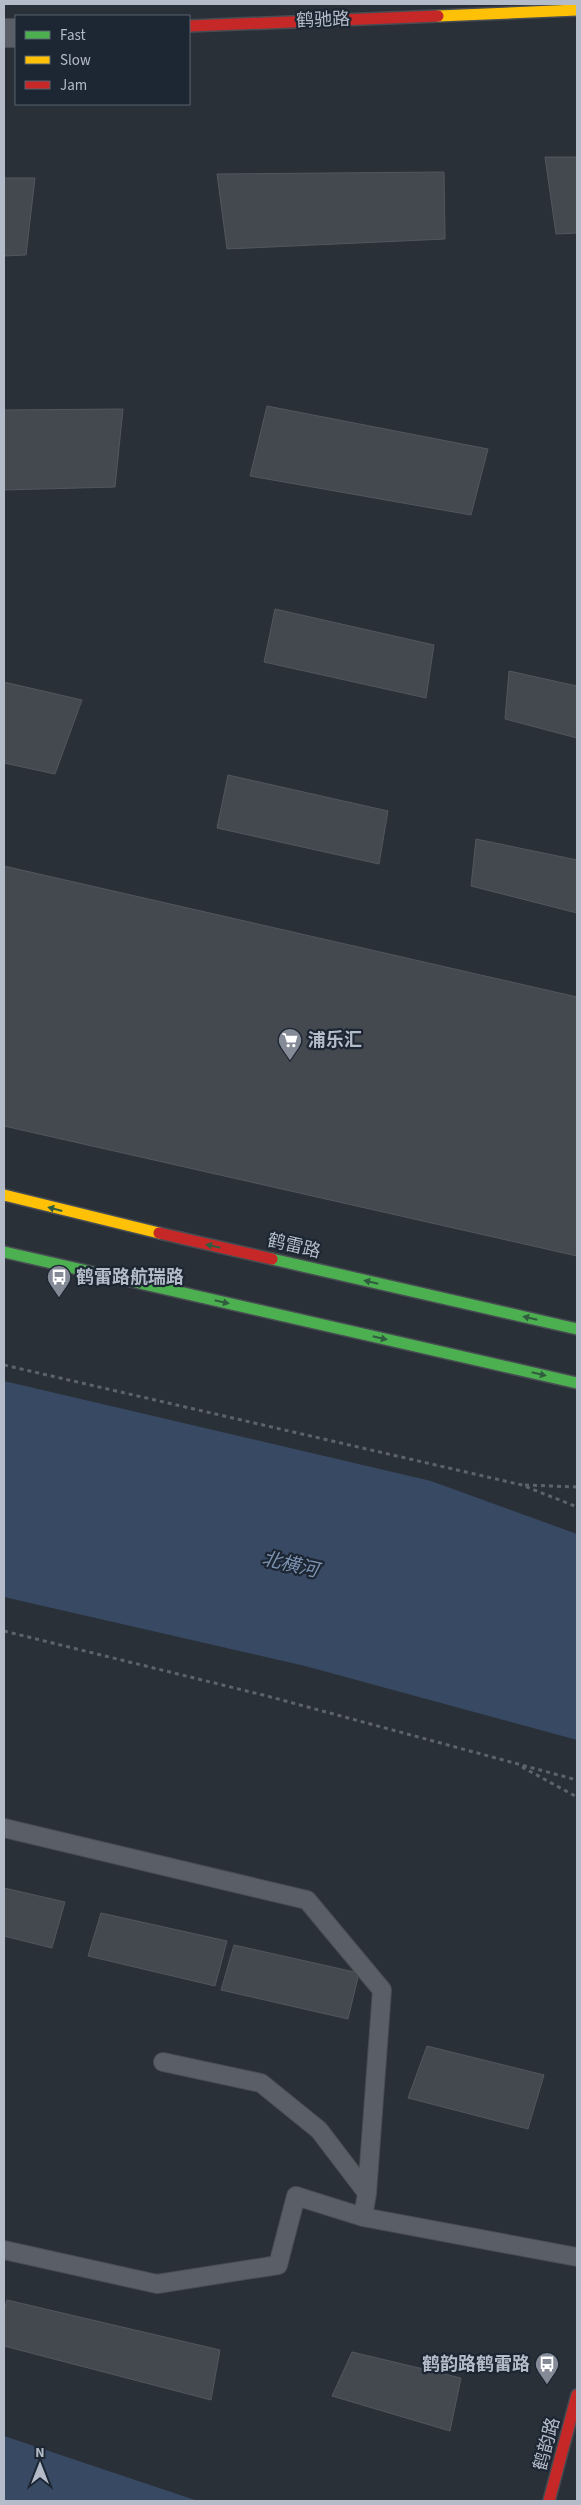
<svg xmlns="http://www.w3.org/2000/svg" width="581" height="2505" font-family="'Source Sans 3','Noto Sans SC',sans-serif">
<rect width="100%" height="100%" fill="#2a3038"/>
<path fill="#384963" d="M 4,1381 L 431,1481 L 577,1534 L 577,1740 L 305,1666 L 4,1597 Z
M 4,2436 L 198,2501 L 4,2501 Z"/>
<path fill="#444950" stroke="#52575f" d="M 545,157 L 577,157 L 577,233 L 556,234 Z
M 444,172 L 445,239 L 227,249 L 217,174 Z
M 4,178 L 35,178 L 26,255 L 4,256 Z
M 267,406 L 488,449 L 471,515 L 250,476 Z
M 123,409 L 115,487 L 4,490 L 4,410 Z
M 275,609 L 434,645 L 426,698 L 264,662 Z
M 509,671 L 577,686 L 577,738 L 505,719 Z
M 4,682 L 82,700 L 55,774 L 4,763 Z
M 228,775 L 388,811 L 379,864 L 217,828 Z
M 476,839 L 577,860 L 577,913 L 471,886 Z
M 4,866 L 577,997 L 577,1256 L 4,1126 Z
M 4,1888 L 65,1902 L 52,1948 L 4,1936 Z
M 101,1913 L 227,1941 L 215,1986 L 88,1956 Z
M 234,1945 L 359,1973 L 348,2019 L 221,1990 Z
M 427,2046 L 544,2075 L 528,2129 L 408,2098 Z
M 7,2300 L 220,2350 L 211,2400 L 4,2346 L 4,2310 Z
M 352,2352 L 461,2378 L 450,2431 L 332,2396 Z"/>
<g fill="none" stroke-linecap="round" stroke-linejoin="round">
<g stroke="#484c53" stroke-width="20">
<path id="lane" d="M 4,1828 L 307,1900 L 382,1990 L 367,2193 L 363,2217
M 163,2062 L 261,2083 L 319,2130 L 367,2193
M 4,2250 L 157,2284 L 278,2265 L 296,2196 L 363,2217 L 577,2257"/>
</g>
<g stroke="#484c53" stroke-width="30">
<path id="street" d="M 4,33 L 16,33"/>
</g>
<g stroke="#484c53" stroke-width="14">
<path id="fast" d="M 4,1252 L 577,1383
M 272,1259 L 577,1329"/>
</g>
<g stroke="#484c53" stroke-width="14">
<path id="slow" d="M 438,16 L 577,10
M 4,1195 L 159,1233"/>
</g>
<g stroke="#484c53" stroke-width="14">
<path id="jam" d="M 189,26 L 438,16
M 159,1233 L 272,1259
M 549,2501 L 577,2395"/>
</g>
<path stroke="#5d636a" stroke-width="3" stroke-dasharray="4 4" stroke-linecap="butt" d="M 4,1365 L 522,1485 L 577,1507
M 525,1485 L 577,1487
M 4,1631 L 267,1696 L 577,1780
M 522,1767 L 577,1797"/>
<use href="#lane" stroke="#5a5e66" stroke-width="18"/>
<use href="#street" stroke="#5a5e66" stroke-width="28"/>
<use href="#fast" stroke="#4caf50" stroke-width="11"/>
<use href="#slow" stroke="#ffc107" stroke-width="11"/>
<use href="#jam" stroke="#c62828" stroke-width="11"/>
</g>
<defs><path id="oneway-solid" d="M-6-.8H1V-3.2L6.5 0L1 3.2V.8H-6Z" transform="scale(1.25)"/></defs>
<g fill="#305d3f">
<use href="#oneway-solid" transform="translate(55 1209) rotate(-165)"/>
<use href="#oneway-solid" transform="translate(213 1246) rotate(-167)"/>
<use href="#oneway-solid" transform="translate(371 1282) rotate(-167)"/>
<use href="#oneway-solid" transform="translate(222 1302) rotate(13)"/>
<use href="#oneway-solid" transform="translate(530 1318) rotate(-167)"/>
<use href="#oneway-solid" transform="translate(380 1338) rotate(13)"/>
<use href="#oneway-solid" transform="translate(539 1374) rotate(13)"/>
</g>
<defs>
<g id="supermarket-pin" transform="scale(1.25)"><path d="M0 17L-7.5 6A9.5 9.5 0 1 1 7.5 6Z" fill="#848b96" stroke="#1d2633"/><path d="M-6-5.5h2.5l.6 2H6L4.5 2H-2.5L-4.4-4H-6ZM-1.5 3.2a1.3 1.3 0 1 0 .1 0ZM3 3.2a1.3 1.3 0 1 0 .1 0Z" fill="#fff"/></g>
<g id="bus-pin" transform="scale(1.25)"><path d="M0 17L-7.5 6A9.5 9.5 0 1 1 7.5 6Z" fill="#848b96" stroke="#1d2633"/><path d="M-5-6H5V4H4V6H2V4H-2V6H-4V4H-5ZM-3.5-4V0h7V-4ZM-3.5 1.2v1.5H-2V1.2ZM2 1.2v1.5H3.5V1.2Z" fill="#fff"/></g>
</defs>
<g fill-rule="evenodd">
<use href="#supermarket-pin" x="290" y="1040"/>
<use href="#bus-pin" x="59" y="1277"/>
<use href="#bus-pin" x="547" y="2364"/>
</g>
<g text-anchor="middle" dominant-baseline="central" stroke-width="4.5" stroke-linejoin="round" paint-order="stroke">
<g font-size="18" fill="#b4bcc9" stroke="#1d2633">
<text transform="translate(323 20) rotate(-2)">鹤驰路</text>
<text transform="translate(294 1246) rotate(13)">鹤雷路</text>
<text transform="translate(547 2444) rotate(-75)">鹤韵路</text>
</g>
<g font-size="18" font-weight="bold" fill="#b4bcc9" stroke="#1d2633" text-anchor="start">
<text x="308" y="1040">浦乐汇</text>
<text x="76" y="1277">鹤雷路航瑞路</text>
<text x="530" y="2364" text-anchor="end">鹤韵路鹤雷路</text>
</g>
<g font-size="19" font-style="italic" fill="#7c92b1" stroke="#1d2633">
<text transform="translate(290 1565) rotate(13)">北横河</text>
</g>
</g>
<rect width="581" height="2505" fill="none" stroke="#b4bcc9" stroke-width="10"/>
<rect x="15" y="15" width="175" height="90" fill="#1d2633" stroke="#59626f"/>
<rect x="25" y="31" width="25" height="8" fill="#4caf50" stroke="#59626f"/>
<text x="60" y="40" font-size="15" fill="#b4bcc9">Fast</text>
<rect x="25" y="56" width="25" height="8" fill="#ffc107" stroke="#59626f"/>
<text x="60" y="65" font-size="15" fill="#b4bcc9">Slow</text>
<rect x="25" y="81" width="25" height="8" fill="#c62828" stroke="#59626f"/>
<text x="60" y="90" font-size="15" fill="#b4bcc9">Jam</text>
<g transform="translate(40 2465)" stroke="#1d2633" stroke-width="4" paint-order="stroke">
<path d="M0-4L9 19L0 12L-9 19Z" fill="#b4bcc9"/>
<text y="-8" font-size="14" font-weight="bold" text-anchor="middle" fill="#b4bcc9">N</text>
</g>
</svg>
